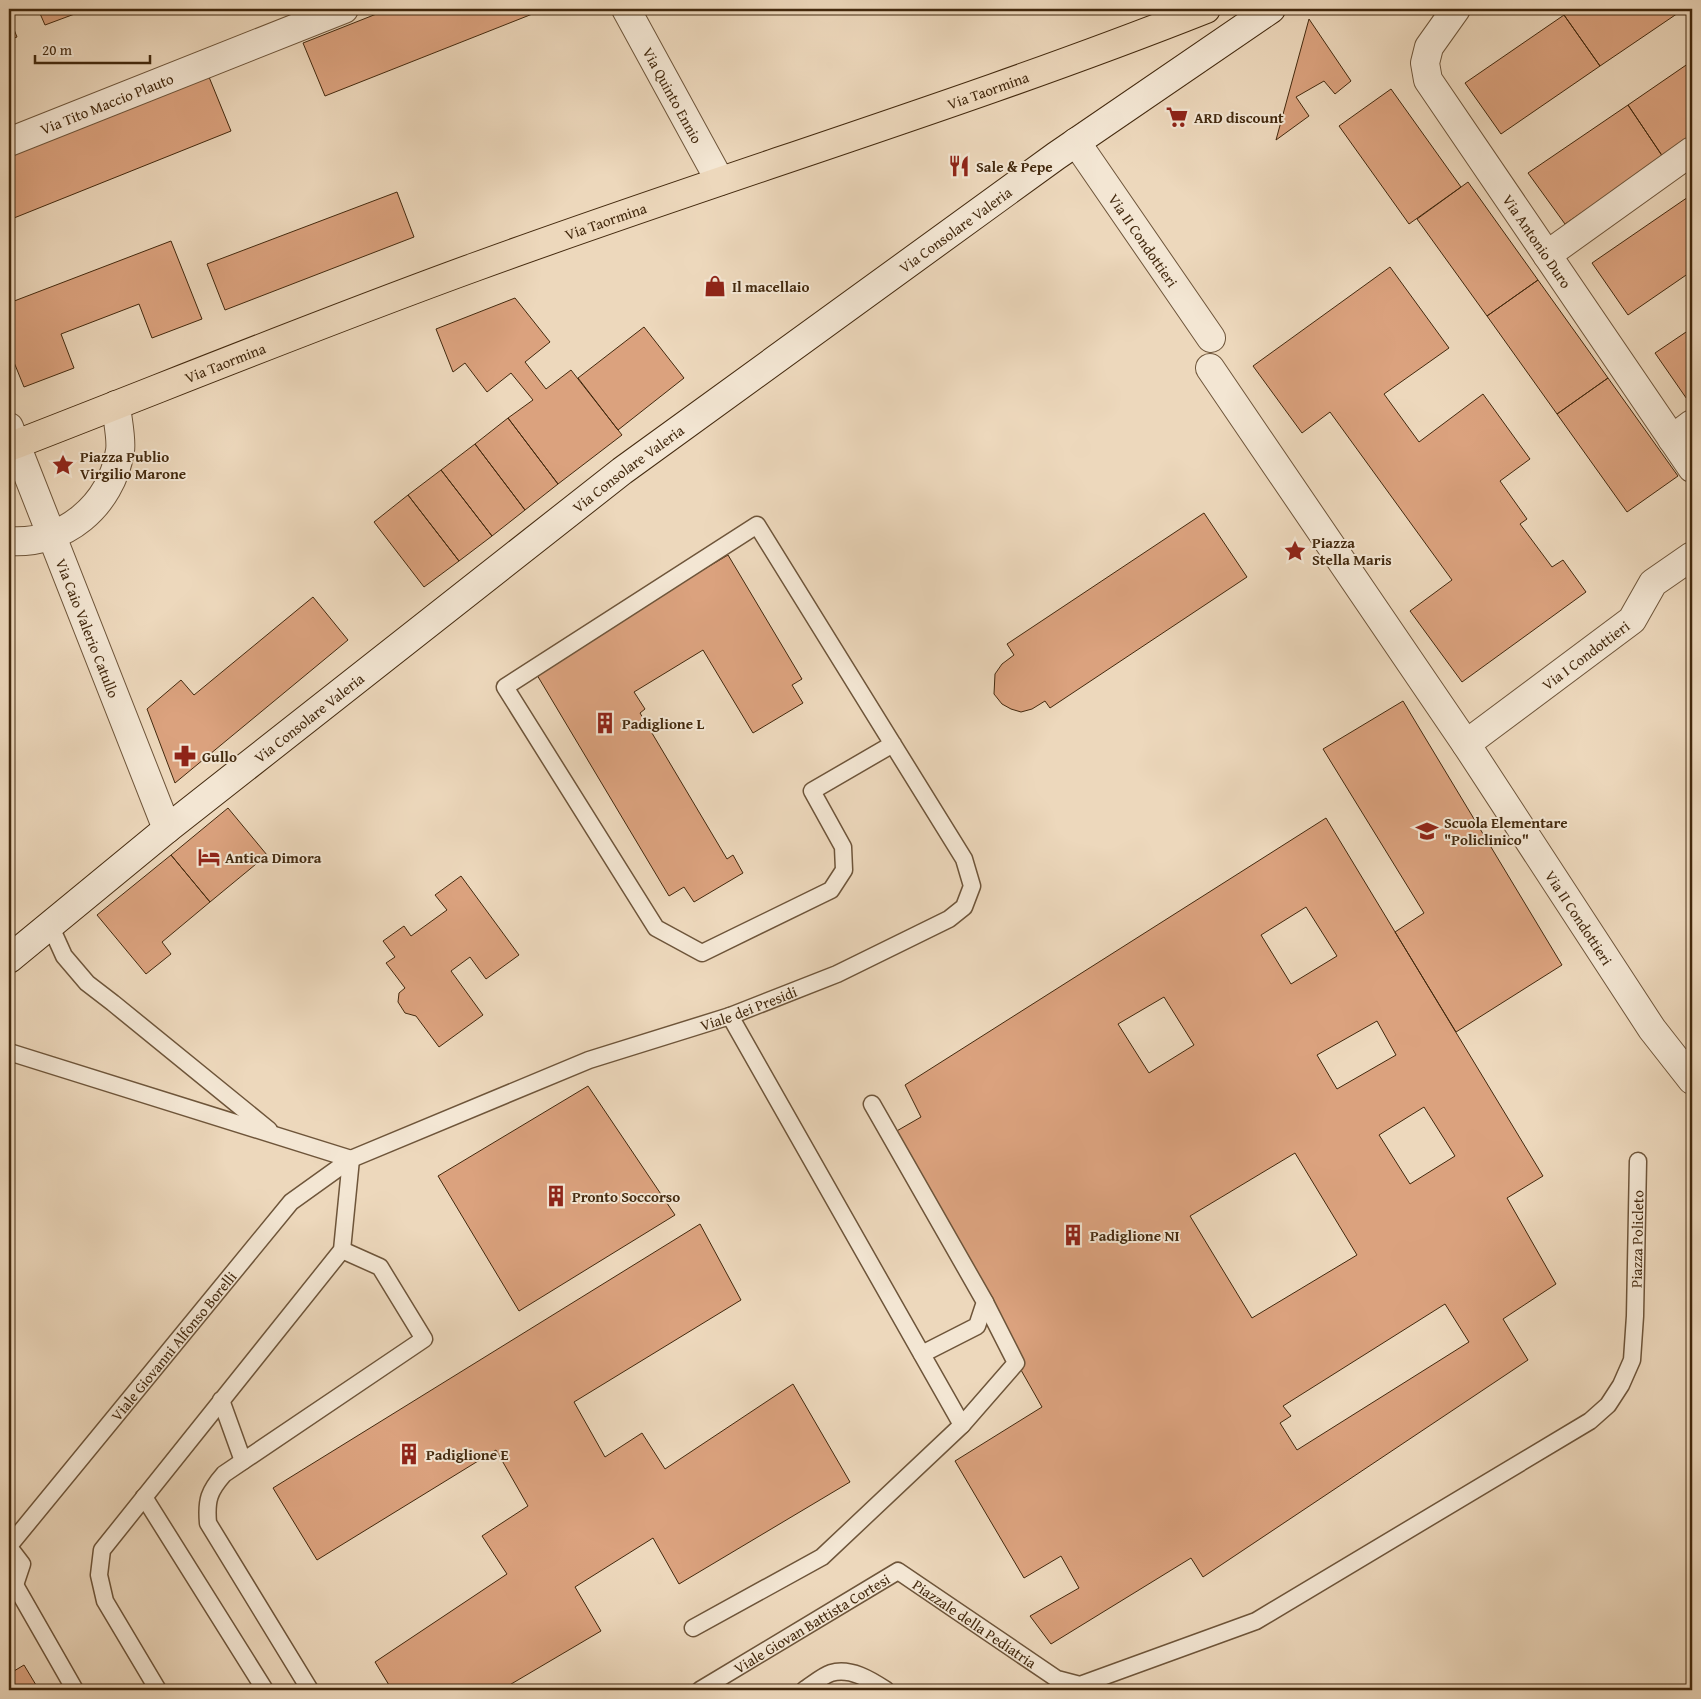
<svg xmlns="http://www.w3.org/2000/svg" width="1701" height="1699" font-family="'Gentium Book Plus',serif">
<rect width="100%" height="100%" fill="#edd8bc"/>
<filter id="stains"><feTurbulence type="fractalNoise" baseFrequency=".004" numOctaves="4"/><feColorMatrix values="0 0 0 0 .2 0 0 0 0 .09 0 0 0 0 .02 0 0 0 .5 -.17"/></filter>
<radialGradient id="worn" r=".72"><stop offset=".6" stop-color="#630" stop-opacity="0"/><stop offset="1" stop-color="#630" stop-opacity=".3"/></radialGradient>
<path fill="#dba27e" stroke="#43290e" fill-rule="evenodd" d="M 38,9 L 88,9 L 45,25 Z
M 389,9 L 545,9 L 325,96 L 303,43 Z
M 1573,9 L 1684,9 L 1600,66 L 1564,15 Z
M 1564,15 L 1600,66 L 1501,134 L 1465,83 Z
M 9,17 L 17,37 L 9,40 Z
M 1309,19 L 1351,81 L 1335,94 L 1324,81 L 1296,97 L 1309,116 L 1276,140 Z
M 1692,61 L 1692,137 L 1663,157 L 1628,105 Z
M 209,77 L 231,131 L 9,220 L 9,157 Z
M 1391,89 L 1461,187 L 1409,224 L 1339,126 Z
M 1628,105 L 1663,157 L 1565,224 L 1528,173 Z
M 1468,182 L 1538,280 L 1487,316 L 1417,219 Z
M 397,192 L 414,237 L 225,310 L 207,264 Z
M 1691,195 L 1692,197 L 1692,271 L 1628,315 L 1592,263 Z
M 171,241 L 202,319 L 152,338 L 139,304 L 61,334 L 74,368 L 24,387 L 9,350 L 9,303 Z
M 1390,267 L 1449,348 L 1384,394 L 1419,442 L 1483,394 L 1530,459 L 1500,481 L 1527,519 L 1520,524 L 1552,567 L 1563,560 L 1586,592 L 1462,682 L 1410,611 L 1452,580 L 1330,412 L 1302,433 L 1253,366 Z
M 1538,280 L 1608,378 L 1557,414 L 1487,316 Z
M 515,298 L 550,342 L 525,362 L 546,389 L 571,370 L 622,435 L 558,484 L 508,418 L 533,400 L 511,373 L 487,392 L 465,363 L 453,372 L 436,329 Z
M 644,327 L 684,378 L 618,430 L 578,378 Z
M 1692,328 L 1692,404 L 1691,405 L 1655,353 Z
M 1608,378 L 1678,476 L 1627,512 L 1557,414 Z
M 508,418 L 558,484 L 525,510 L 475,444 Z
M 475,444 L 525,510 L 492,536 L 441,470 Z
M 441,470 L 492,536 L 459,561 L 408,495 Z
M 408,495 L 459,561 L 424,587 L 374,522 Z
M 1204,513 L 1247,577 L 1050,708 L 1045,701 L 1032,709 L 1021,712 L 1011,709 L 1002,704 L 994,694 L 995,674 L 1002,664 L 1014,655 L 1007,644 Z
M 728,555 L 802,679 L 792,685 L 803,703 L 753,733 L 703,650 L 634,692 L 645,709 L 640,713 L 727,859 L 733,855 L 743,873 L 694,902 L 684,887 L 669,896 L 534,670 Z
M 313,597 L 348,640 L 175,783 L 147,709 L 181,680 L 194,695 Z
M 1403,701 L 1562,965 L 1456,1032 L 1395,932 L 1424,913 L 1323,749 Z
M 228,808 L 267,855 L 210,902 L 171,855 Z
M 1326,818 L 1543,1176 L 1507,1198 L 1556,1284 L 1503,1319 L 1528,1360 L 1203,1577 L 1191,1558 L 1051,1644 L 1030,1616 L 1079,1588 L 1061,1556 L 1024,1578 L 955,1461 L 1042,1407 L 888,1136 L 921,1117 L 905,1085 ZM 1306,907 L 1337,956 L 1291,984 L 1261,935 ZM 1164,997 L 1194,1045 L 1149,1073 L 1118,1024 ZM 1377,1021 L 1396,1055 L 1337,1089 L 1317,1055 ZM 1424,1107 L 1455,1156 L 1410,1184 L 1379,1135 ZM 1295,1153 L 1357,1255 L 1252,1318 L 1190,1216 ZM 1445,1304 L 1469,1342 L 1297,1450 L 1280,1423 L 1291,1416 L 1283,1406 Z
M 171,855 L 210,902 L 162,942 L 171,954 L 146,974 L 97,915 Z
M 461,876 L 519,955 L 486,979 L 470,957 L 451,971 L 483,1015 L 439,1047 L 416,1016 L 405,1013 L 398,1002 L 399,993 L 405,988 L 386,963 L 395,957 L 383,941 L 404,926 L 411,936 L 447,910 L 435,895 Z
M 588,1086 L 675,1215 L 519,1311 L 438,1176 Z
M 700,1224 L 741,1300 L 574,1402 L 605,1457 L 642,1433 L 665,1469 L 793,1384 L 850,1482 L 679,1584 L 653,1538 L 575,1587 L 601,1631 L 501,1690 L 392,1690 L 375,1662 L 507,1574 L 482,1536 L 528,1506 L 496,1450 L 317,1560 L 273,1488 Z
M 24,1665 L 39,1690 L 9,1690 L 9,1674 Z"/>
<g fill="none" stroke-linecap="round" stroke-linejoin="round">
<g stroke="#6e553a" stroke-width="19">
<g id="lane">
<path d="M 50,925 L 64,956 L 87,983 L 113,1003 L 269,1130"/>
<path d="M 9,1052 L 351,1159"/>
<path d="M 872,1104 L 985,1302 L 977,1326 L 922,1354"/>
<path d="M 221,1400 L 243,1461"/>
<path d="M 962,1425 L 1016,1363 L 985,1302"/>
<path d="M 144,1497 L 265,1690"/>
<path id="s1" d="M 9,1546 L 291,1202 L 351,1159 L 589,1060 L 730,1016 L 837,974 L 949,919 L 964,907 L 972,886 L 964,859 L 757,525 L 505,687 L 656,928 L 702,953 L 831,890 L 844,870 L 843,847 L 812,791 L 893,744"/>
<path d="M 9,1547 L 22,1564 L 15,1585 L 9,1586"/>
<path d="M 15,1585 L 75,1690"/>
<path d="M 693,1628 L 822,1557 L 962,1425 L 730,1016"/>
<path d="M 158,1690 L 105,1601 L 99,1575 L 102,1550 L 342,1250 L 351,1159"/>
<path d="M 310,1690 L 208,1523 C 206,1500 209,1491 224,1474 L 424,1339 L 380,1267 L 342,1250"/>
<path id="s2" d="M 700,1690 L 898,1571 L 1057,1679 L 1080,1685 L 1256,1621 L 1590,1421 L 1608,1405 L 1621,1385 L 1632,1360 L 1635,1316 L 1638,1161"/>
<path d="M 804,1690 C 812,1685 822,1676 831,1673 C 850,1667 871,1680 886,1690"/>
</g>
</g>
<g stroke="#6e553a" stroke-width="30">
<g id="street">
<path id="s3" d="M 626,9 L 720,181"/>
<path id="s4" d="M 1456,9 L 1429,47 L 1425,63 L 1428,80 L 1692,468"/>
<path id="s5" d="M 9,142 L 344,9"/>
<path id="s6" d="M 1076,142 L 1211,338"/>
<path d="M 1547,255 L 1692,151"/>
<path id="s7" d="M 1210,368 L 1466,744 L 1652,1029 L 1692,1080"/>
<path id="s8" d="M 9,427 L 167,829"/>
<path d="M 1672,439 L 1692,424"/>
<path d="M 9,541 C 64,545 111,506 120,451 C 122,439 117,418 116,405"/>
<path id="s9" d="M 1466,744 L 1632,620 L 1653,583 L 1692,556"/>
</g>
</g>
<g stroke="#43290e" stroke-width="30">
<g id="secondary">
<path id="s10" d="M 9,959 L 167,829 L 622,471 L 1056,156 L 1271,9"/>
</g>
</g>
<g stroke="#43290e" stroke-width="30">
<g id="primary">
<path id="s11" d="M 9,447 C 164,387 318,324 475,267 C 718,178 966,104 1206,9"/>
</g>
</g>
<use href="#lane" stroke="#f3e6d3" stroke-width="16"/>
<use href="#street" stroke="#f3e6d3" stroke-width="28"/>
<use href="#secondary" stroke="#f3e6d3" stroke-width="28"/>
<use href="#primary" stroke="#edd8bc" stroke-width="28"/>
</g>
<defs>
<g id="supermarket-bare" transform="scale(1.725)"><path d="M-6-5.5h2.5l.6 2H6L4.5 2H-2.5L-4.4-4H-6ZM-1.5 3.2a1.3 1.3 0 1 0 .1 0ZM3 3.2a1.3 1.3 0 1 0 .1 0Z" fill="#8f2418" stroke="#f3e6d3" stroke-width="2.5" paint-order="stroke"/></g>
<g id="restaurant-bare" transform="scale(1.725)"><path d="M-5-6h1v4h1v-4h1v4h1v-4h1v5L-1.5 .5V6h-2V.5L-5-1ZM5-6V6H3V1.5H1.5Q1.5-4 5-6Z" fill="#8f2418" stroke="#f3e6d3" stroke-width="2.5" paint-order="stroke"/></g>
<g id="shop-bare" transform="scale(1.725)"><path d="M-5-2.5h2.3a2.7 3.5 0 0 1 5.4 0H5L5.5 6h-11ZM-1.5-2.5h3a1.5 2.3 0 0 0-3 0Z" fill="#8f2418" stroke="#f3e6d3" stroke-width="2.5" paint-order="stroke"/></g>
<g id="sight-bare" transform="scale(1.725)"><path d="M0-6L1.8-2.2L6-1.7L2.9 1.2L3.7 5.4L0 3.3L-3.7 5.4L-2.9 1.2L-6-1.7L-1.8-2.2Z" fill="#8f2418" stroke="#f3e6d3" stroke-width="2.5" paint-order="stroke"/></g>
<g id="building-bare" transform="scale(1.725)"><path d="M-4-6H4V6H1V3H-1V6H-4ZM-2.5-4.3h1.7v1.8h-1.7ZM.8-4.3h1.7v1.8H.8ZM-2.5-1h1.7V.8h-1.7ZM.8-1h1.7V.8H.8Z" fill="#8f2418" stroke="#f3e6d3" stroke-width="2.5" paint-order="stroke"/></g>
<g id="pharmacy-bare" transform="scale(1.725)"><path d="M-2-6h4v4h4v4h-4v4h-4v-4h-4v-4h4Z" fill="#8f2418" stroke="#f3e6d3" stroke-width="2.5" paint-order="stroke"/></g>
<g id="school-bare" transform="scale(1.725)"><path d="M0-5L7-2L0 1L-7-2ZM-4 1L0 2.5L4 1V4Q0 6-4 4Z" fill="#8f2418" stroke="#f3e6d3" stroke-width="2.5" paint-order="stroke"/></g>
<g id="hotel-bare" transform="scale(1.725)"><path d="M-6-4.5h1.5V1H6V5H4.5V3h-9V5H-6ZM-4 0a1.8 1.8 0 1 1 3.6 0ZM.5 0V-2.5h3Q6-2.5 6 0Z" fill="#8f2418" stroke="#f3e6d3" stroke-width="2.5" paint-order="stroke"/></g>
</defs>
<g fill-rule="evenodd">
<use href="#supermarket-bare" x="1177" y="117"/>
<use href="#restaurant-bare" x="959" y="166"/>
<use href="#shop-bare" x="715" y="286"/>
<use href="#sight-bare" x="63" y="465"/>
<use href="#sight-bare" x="1295" y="551"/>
<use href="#building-bare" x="605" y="723"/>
<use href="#pharmacy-bare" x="185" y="756"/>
<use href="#school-bare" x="1427" y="831"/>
<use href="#hotel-bare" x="209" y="857"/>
<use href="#building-bare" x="556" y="1196"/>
<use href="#building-bare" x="1073" y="1235"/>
<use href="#building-bare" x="409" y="1454"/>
</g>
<g text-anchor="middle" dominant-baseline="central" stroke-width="4" stroke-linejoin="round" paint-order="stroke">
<g font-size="15" fill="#43290e" stroke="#f3e6d3">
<text stroke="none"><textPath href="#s11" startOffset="1042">Via Taormina</textPath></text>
<text stroke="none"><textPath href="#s3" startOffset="98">Via Quinto Ennio</textPath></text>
<text stroke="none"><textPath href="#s5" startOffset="105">Via Tito Maccio Plauto</textPath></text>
<text stroke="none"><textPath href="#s11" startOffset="638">Via Taormina</textPath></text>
<text stroke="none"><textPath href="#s10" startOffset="1195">Via Consolare Valeria</textPath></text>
<text stroke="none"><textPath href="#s6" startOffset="119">Via II Condottieri</textPath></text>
<text stroke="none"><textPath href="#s4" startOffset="275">Via Antonio Duro</textPath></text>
<text stroke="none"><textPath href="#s11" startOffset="232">Via Taormina</textPath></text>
<text stroke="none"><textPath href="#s10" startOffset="790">Via Consolare Valeria</textPath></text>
<text stroke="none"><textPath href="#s8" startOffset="216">Via Caio Valerio Catullo</textPath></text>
<text stroke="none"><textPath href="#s9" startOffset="149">Via I Condottieri</textPath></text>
<text stroke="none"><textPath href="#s10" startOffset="385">Via Consolare Valeria</textPath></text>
<text stroke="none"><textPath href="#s7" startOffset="662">Via II Condottieri</textPath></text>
<text stroke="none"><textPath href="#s1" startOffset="944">Viale dei Presidi</textPath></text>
<text stroke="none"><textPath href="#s2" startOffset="1220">Piazza Policleto</textPath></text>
<text stroke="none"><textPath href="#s1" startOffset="259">Viale Giovanni Alfonso Borelli</textPath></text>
<text stroke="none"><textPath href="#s2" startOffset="130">Viale Giovan Battista Cortesi</textPath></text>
<text stroke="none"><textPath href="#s2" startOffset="324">Piazzale della Pediatria</textPath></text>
</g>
<g font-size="15" font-weight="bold" fill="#43290e" stroke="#f3e6d3" text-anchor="start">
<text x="1194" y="117">ARD discount</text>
<text x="976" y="166">Sale &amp; Pepe</text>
<text x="732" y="286">Il macellaio</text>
<text x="80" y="456">Piazza Publio<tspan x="80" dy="17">Virgilio Marone</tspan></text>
<text x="1312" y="542">Piazza<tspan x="1312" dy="17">Stella Maris</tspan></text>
<text x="622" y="723">Padiglione L</text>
<text x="202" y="756">Gullo</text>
<text x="1444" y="822">Scuola Elementare<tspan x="1444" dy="17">"Policlinico"</tspan></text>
<text x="225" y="857">Antica Dimora</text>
<text x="572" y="1196">Pronto Soccorso</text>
<text x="1090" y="1235">Padiglione NI</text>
<text x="426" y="1454">Padiglione E</text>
</g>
</g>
<rect width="1701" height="1699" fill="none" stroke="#edd8bc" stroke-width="30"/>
<rect x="10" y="10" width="1681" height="1679" fill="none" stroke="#43290e" stroke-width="2.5"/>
<rect x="15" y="15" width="1671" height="1669" fill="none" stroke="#43290e"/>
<path d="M35 55v8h115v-8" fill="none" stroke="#43290e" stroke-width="2.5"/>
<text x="42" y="55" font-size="15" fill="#43290e" stroke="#f3e6d3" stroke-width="4" paint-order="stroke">20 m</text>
<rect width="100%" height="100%" filter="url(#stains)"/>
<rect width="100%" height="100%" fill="url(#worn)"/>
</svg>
